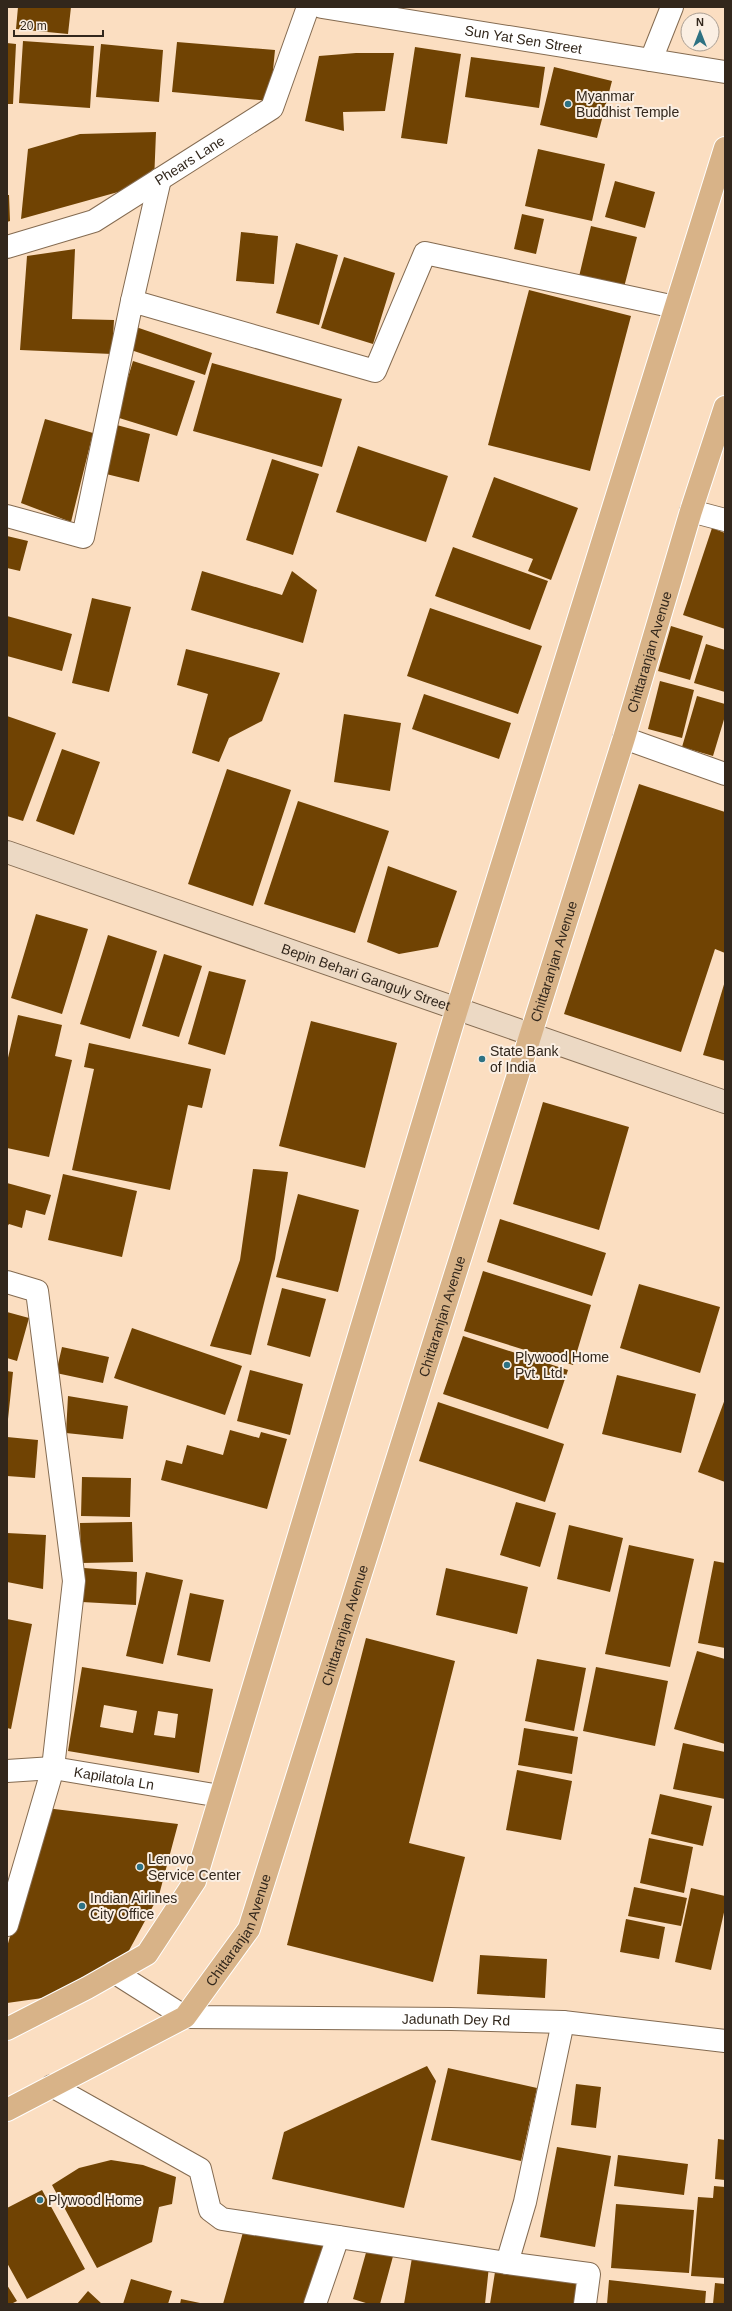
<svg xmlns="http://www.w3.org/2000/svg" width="732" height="2311" font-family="Arial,sans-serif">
<rect width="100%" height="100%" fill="#fbdec1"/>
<path fill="#704303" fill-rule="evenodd" d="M 18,7 L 71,7 L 68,34 L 16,29 Z
M 23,41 L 94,46 L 90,108 L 19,103 Z
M 177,42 L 275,50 L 270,101 L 172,92 Z
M 7,43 L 16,44 L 13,104 L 7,104 Z
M 101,44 L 163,50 L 159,102 L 96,97 Z
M 415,47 L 461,54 L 447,144 L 401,138 Z
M 356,53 L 394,53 L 385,111 L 343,112 L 344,131 L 305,121 L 319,56 Z
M 471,57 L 545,67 L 539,108 L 465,97 Z
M 554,67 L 612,81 L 597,138 L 540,125 Z
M 156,132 L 154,182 L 21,219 L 28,149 L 80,134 Z
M 538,149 L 605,164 L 592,221 L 525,206 Z
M 615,181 L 655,192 L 645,228 L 605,217 Z
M 7,195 L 9,195 L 10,221 L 7,222 Z
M 522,214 L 544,219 L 536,254 L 514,249 Z
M 591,226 L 637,237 L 622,295 L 577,285 Z
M 241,232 L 278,236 L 274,284 L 236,281 Z
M 296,243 L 338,255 L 319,325 L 276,313 Z
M 75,249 L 72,319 L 114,320 L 112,354 L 20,350 L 27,256 Z
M 344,257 L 395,273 L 373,344 L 321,328 Z
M 529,290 L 631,316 L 590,471 L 488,445 Z
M 136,327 L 212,353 L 205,375 L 128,349 Z
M 133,361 L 195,381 L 177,436 L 116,417 Z
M 212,363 L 342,399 L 322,467 L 193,431 Z
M 45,419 L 93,433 L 71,522 L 21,503 Z
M 113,424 L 150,434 L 139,482 L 102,473 Z
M 358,446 L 448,476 L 426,542 L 336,512 Z
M 272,459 L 319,474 L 293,555 L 246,540 Z
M 494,477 L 578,508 L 551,580 L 528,571 L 533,559 L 472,537 Z
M 712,528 L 725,533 L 725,629 L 683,615 Z
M 7,536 L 28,541 L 20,571 L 7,568 Z
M 453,547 L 548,581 L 530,630 L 435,596 Z
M 202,571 L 282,595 L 292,571 L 317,590 L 303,643 L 191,610 Z
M 92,598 L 131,607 L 109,692 L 72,683 Z
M 430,608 L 542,646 L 518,714 L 407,676 Z
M 7,616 L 72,634 L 62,671 L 7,656 Z
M 671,626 L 703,636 L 690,680 L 658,671 Z
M 706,644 L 725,650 L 725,692 L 694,683 Z
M 186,649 L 280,673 L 262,721 L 229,738 L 219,762 L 192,753 L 208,694 L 177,685 Z
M 660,681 L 694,690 L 682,738 L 648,729 Z
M 424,694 L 511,723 L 499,759 L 412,729 Z
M 697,696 L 725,704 L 725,716 L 713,756 L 682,747 Z
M 344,714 L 401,723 L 390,791 L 334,782 Z
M 7,716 L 56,733 L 23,821 L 7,816 Z
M 62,749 L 100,762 L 74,835 L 36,821 Z
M 227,769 L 291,790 L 253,906 L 188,884 Z
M 639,784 L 725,812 L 725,953 L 715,949 L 681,1052 L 564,1014 Z
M 298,801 L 389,831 L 355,933 L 264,904 Z
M 388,866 L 457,891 L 438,947 L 399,954 L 367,942 Z
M 36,914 L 88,929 L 62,1014 L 11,998 Z
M 108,935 L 157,951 L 130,1039 L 80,1024 Z
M 164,954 L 202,966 L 179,1037 L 142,1026 Z
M 209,971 L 246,980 L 225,1055 L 188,1044 Z
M 725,981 L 725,1061 L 703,1055 Z
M 18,1015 L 62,1025 L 55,1056 L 72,1060 L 49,1157 L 7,1148 L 7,1062 Z
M 311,1021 L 397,1043 L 365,1168 L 279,1146 Z
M 89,1043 L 211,1069 L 202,1108 L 188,1105 L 170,1190 L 72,1170 L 94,1069 L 84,1067 Z
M 543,1102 L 629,1127 L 599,1230 L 513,1204 Z
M 253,1169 L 288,1172 L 275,1259 L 251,1355 L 210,1346 L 240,1260 Z
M 63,1174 L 137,1191 L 122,1257 L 48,1240 Z
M 7,1183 L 51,1195 L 45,1215 L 26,1210 L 22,1228 L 9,1224 L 7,1227 Z
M 298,1194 L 359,1210 L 338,1292 L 276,1277 Z
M 500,1219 L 606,1253 L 592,1296 L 487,1262 Z
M 483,1271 L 591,1305 L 573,1365 L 464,1331 Z
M 639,1284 L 720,1307 L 700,1373 L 620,1348 Z
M 282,1288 L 326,1299 L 310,1357 L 267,1345 Z
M 7,1312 L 29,1318 L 17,1361 L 7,1358 Z
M 132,1328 L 242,1366 L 225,1415 L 114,1378 Z
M 463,1336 L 568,1370 L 548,1429 L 443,1394 Z
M 62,1347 L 109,1357 L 103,1383 L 56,1373 Z
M 250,1370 L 303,1384 L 290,1435 L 237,1421 Z
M 7,1371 L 13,1372 L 8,1419 L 7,1419 Z
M 617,1375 L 696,1394 L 681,1453 L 602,1434 Z
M 68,1396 L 128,1406 L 123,1439 L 66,1433 Z
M 725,1399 L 725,1482 L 698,1472 Z
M 438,1402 L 564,1444 L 545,1502 L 419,1461 Z
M 230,1430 L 259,1438 L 261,1432 L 287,1439 L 267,1509 L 161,1480 L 166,1460 L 182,1464 L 187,1445 L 223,1455 Z
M 7,1437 L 38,1440 L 35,1478 L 7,1476 Z
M 82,1477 L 131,1478 L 130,1517 L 81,1516 Z
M 516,1502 L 556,1513 L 540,1567 L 500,1555 Z
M 132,1522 L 133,1562 L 81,1563 L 80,1523 Z
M 569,1525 L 623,1538 L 610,1592 L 557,1579 Z
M 7,1533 L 46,1535 L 43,1589 L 7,1582 Z
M 629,1545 L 694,1559 L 670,1667 L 605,1654 Z
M 714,1561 L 725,1563 L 725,1648 L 698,1643 Z
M 84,1568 L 137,1572 L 136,1605 L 82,1602 Z
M 446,1568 L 528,1587 L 517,1634 L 436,1615 Z
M 146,1572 L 183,1580 L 163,1664 L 126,1656 Z
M 190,1593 L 224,1600 L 210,1662 L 177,1655 Z
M 7,1619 L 32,1624 L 11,1729 L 7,1728 Z
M 366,1638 L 455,1661 L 409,1843 L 465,1857 L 433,1982 L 287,1945 Z
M 697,1651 L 725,1659 L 725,1744 L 674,1729 Z
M 537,1659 L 586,1668 L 574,1731 L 525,1721 Z
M 82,1667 L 213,1689 L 199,1773 L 68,1751 ZM 104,1705 L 137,1711 L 133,1733 L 100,1727 ZM 158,1711 L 178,1714 L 175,1738 L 154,1735 Z
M 596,1667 L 668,1681 L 655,1746 L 583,1731 Z
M 524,1728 L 578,1737 L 572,1774 L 518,1765 Z
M 683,1743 L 725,1752 L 725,1799 L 673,1789 Z
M 517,1770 L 572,1781 L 561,1840 L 506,1830 Z
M 660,1794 L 712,1806 L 703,1846 L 651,1834 Z
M 46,1808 L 178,1824 L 159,1895 L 126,1956 L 57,1996 L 7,2003 L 7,1947 Z
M 649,1838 L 693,1847 L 684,1893 L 640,1883 Z
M 634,1887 L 687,1898 L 681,1926 L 628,1916 Z
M 691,1888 L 725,1896 L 725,1908 L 711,1970 L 675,1962 Z
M 626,1919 L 665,1927 L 659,1959 L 620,1952 Z
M 480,1955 L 547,1959 L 545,1998 L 477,1994 Z
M 427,2066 L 436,2081 L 404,2208 L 272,2179 L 284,2132 Z
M 448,2068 L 537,2088 L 521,2161 L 431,2140 Z
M 576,2084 L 601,2087 L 596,2128 L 571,2125 Z
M 718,2139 L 725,2140 L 725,2180 L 715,2179 Z
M 557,2147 L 611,2156 L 595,2247 L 540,2237 Z
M 618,2155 L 688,2164 L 684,2195 L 614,2186 Z
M 111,2160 L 143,2165 L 176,2177 L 172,2204 L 159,2207 L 152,2242 L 97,2268 L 52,2185 L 79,2168 Z
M 714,2186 L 725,2187 L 725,2278 L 691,2276 L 698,2197 L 713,2198 Z
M 42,2190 L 85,2269 L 27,2299 L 7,2263 L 7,2208 Z
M 616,2204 L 694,2210 L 689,2273 L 611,2268 Z
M 245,2225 L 326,2246 L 310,2304 L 223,2304 Z
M 369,2242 L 395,2249 L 380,2304 L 369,2304 L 353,2299 Z
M 413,2252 L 489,2266 L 485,2304 L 404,2304 Z
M 495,2272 L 583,2285 L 580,2304 L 490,2304 Z
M 131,2279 L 172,2291 L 168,2304 L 123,2304 Z
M 609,2280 L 706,2291 L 705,2304 L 607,2304 Z
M 715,2283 L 725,2284 L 725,2304 L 713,2304 Z
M 7,2285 L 17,2301 L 11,2304 L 7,2304 Z
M 88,2291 L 102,2304 L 77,2304 Z
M 181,2299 L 200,2303 L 200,2304 L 180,2304 Z"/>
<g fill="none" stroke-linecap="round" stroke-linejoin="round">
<g stroke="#846b51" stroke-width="24">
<g id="minor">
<path id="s1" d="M 322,7 L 725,72"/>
<path d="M 651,60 L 672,7"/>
<path d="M 132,301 L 160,179"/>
<path d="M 691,511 L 725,520"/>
<path d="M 7,516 L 83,537 L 132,301 L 375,371 L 425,253 L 675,307"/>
<path d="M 624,738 L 725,774"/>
<path d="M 7,1282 L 37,1291 L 74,1581 L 53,1768 L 7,1925"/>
<path id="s2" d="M 7,1771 L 53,1768 L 220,1796"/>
<path d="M 52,2086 L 200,2169 L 210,2210 L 222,2219 L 507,2263 L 589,2274 L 585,2304"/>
<path d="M 507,2263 L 525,2202 L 563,2022"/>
<path d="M 315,2304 L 338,2237"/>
</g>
</g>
<g stroke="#846b51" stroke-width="24">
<g id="tertiary">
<path id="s3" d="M 7,247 L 94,221 L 272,108 L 308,7"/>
<path id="s4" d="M 114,1972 L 185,2017 L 451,2019 L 563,2022 L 725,2041"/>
</g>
</g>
<g stroke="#846b51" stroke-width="24">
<g id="secondary">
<path id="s5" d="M 7,852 L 725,1102"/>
</g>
</g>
<g stroke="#fff" stroke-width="24">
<g id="primary">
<path d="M 7,2029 L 87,1988 L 147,1954 L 195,1881 L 457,1009 L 725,148"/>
<path id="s6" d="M 7,2110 L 185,2017 L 249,1929 L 624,738 L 691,511 L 725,407"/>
</g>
</g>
<use href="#minor" stroke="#fff" stroke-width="22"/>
<use href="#tertiary" stroke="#fff" stroke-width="22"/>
<use href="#secondary" stroke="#ecd9c4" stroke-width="22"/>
<use href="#primary" stroke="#d8b388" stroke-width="22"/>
</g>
<g fill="#2e7283" stroke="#fbefe3" stroke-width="1.5">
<circle cx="568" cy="104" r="4"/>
<circle cx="482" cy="1059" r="4"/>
<circle cx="507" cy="1365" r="4"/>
<circle cx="140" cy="1867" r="4"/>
<circle cx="82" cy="1906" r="4"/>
<circle cx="40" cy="2200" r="4"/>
</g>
<g text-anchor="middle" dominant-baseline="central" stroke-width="4" stroke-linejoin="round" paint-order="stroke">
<g font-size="14" fill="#32271c" stroke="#fbefe3">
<text stroke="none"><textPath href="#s1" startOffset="204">Sun Yat Sen Street</textPath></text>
<text stroke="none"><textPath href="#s3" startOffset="204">Phears Lane</textPath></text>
<text stroke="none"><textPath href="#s6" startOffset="1648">Chittaranjan Avenue</textPath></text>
<text stroke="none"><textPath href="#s6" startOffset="1324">Chittaranjan Avenue</textPath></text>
<text stroke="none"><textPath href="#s5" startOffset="380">Bepin Behari Ganguly Street</textPath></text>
<text stroke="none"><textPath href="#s6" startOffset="952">Chittaranjan Avenue</textPath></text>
<text stroke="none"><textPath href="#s6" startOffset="628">Chittaranjan Avenue</textPath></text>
<text stroke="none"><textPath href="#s2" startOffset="108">Kapilatola Ln</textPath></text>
<text stroke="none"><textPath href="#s6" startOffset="304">Chittaranjan Avenue</textPath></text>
<text stroke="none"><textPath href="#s4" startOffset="355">Jadunath Dey Rd</textPath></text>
</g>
<g font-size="14" fill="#32271c" stroke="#fbefe3" text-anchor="start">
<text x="576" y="96">Myanmar<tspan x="576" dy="16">Buddhist Temple</tspan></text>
<text x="490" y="1051">State Bank<tspan x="490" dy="16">of India</tspan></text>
<text x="515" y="1357">Plywood Home<tspan x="515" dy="16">Pvt. Ltd.</tspan></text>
<text x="148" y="1859">Lenovo<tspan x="148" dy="16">Service Center</tspan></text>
<text x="90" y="1898">Indian Airlines<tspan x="90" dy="16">City Office</tspan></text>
<text x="48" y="2200">Plywood Home</text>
</g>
</g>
<rect width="732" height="2311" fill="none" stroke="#32271c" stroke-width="16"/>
<g transform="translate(700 32)"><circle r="19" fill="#fbefe3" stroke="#ab9f93"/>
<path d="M0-3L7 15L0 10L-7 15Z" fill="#2e7283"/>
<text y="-6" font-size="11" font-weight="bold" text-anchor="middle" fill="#32271c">N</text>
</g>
<path d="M14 30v6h89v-6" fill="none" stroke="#32271c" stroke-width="2"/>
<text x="20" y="30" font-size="12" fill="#32271c" stroke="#fbefe3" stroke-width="3" paint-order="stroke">20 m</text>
</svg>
